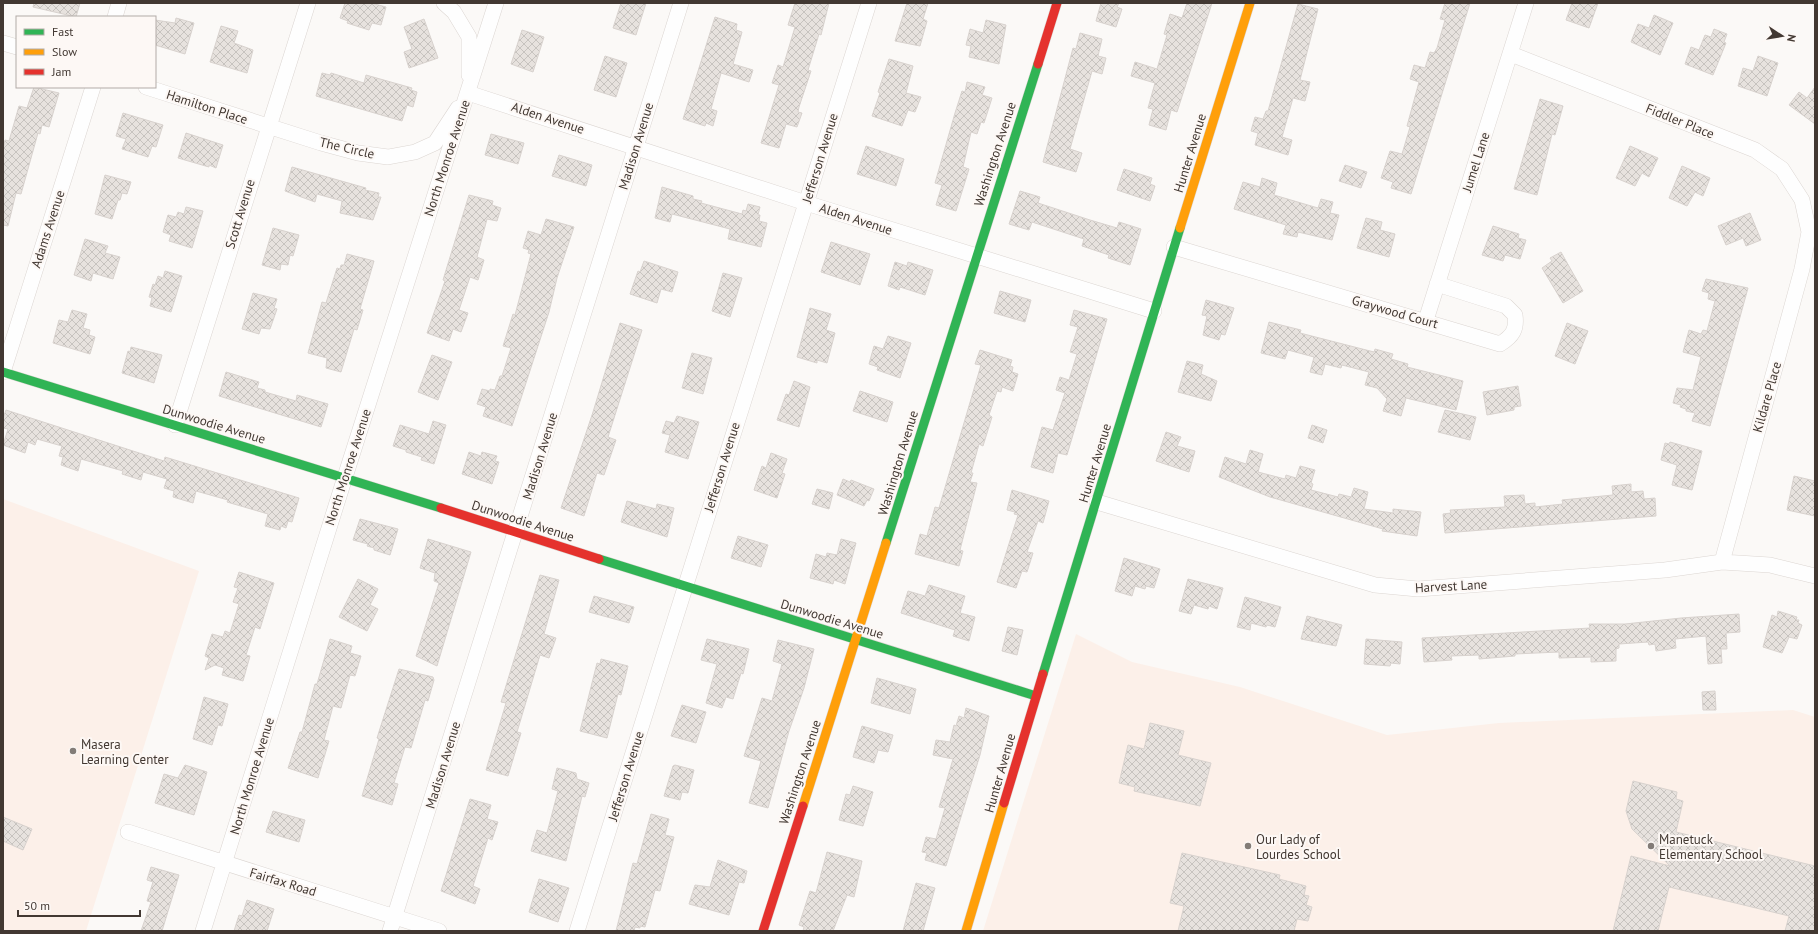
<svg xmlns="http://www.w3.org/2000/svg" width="1818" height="934" font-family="'PT Sans',sans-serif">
<defs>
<pattern id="building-cross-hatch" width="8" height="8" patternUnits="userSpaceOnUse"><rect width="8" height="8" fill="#e7e2de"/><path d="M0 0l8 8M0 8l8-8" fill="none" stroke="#c7c3bf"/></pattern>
</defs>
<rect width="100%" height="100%" fill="#fbf9f7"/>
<path fill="#fcf0e9" d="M 3,499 L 199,571 L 86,931 L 3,931 Z
M 1076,634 L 1132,662 L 1240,687 L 1387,735 L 1499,723 L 1793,710 L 1815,717 L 1815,931 L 983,931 Z"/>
<path fill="url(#building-cross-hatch)" stroke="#d8d2ce" d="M 34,3 L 80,3 L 76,17 L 33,7 Z
M 345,3 L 371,3 L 386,7 L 381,25 L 372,23 L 369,30 L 347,23 L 348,21 L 340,18 Z
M 621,3 L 646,3 L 636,35 L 613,28 Z
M 795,3 L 829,3 L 821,35 L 819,34 L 808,70 L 811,71 L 799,107 L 798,112 L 802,113 L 797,127 L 786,124 L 779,148 L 761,143 L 779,85 L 772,83 L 778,65 L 783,67 L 795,27 L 788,25 Z
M 907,3 L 928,3 L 923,19 L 927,21 L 920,46 L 895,41 Z
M 1101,3 L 1119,3 L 1117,7 L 1122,9 L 1116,27 L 1096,21 Z
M 1187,3 L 1212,3 L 1177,112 L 1171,110 L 1166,130 L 1149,125 L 1153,109 L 1148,108 L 1155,83 L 1131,76 L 1135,62 L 1157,69 L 1167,35 L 1164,34 L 1170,14 L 1182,18 Z
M 1445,3 L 1470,3 L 1411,194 L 1391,188 L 1393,182 L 1381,178 L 1390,151 L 1402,154 L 1410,127 L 1407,126 L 1419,82 L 1410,79 L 1414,65 L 1425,68 L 1430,52 L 1434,53 L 1437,48 L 1445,20 L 1440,19 Z
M 1572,3 L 1598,3 L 1589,28 L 1566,20 Z
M 1298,4 L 1318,9 L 1300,80 L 1310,82 L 1305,101 L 1293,98 L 1282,137 L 1292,140 L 1288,155 L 1255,145 L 1258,133 L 1251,131 L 1255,117 L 1263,119 L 1266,111 L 1268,111 Z
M 1654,15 L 1673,23 L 1660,55 L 1631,42 L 1638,24 L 1649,28 Z
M 715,17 L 737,24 L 736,30 L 742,32 L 733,64 L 753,70 L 749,82 L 721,73 L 711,109 L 717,111 L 713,126 L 706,123 L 705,126 L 683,119 Z
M 176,18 L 194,23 L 185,54 L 155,45 L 155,20 L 175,23 Z
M 424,19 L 438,58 L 409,68 L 404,52 L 412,49 L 404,27 Z
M 986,20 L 1006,25 L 999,64 L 969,57 L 971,46 L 966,45 L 970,29 L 983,33 Z
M 221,26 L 238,31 L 234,43 L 253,50 L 247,73 L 210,62 Z
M 1714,29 L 1727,34 L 1724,42 L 1726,43 L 1713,75 L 1685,64 L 1691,47 L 1699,50 L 1705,35 L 1711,37 Z
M 522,30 L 544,37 L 533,72 L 511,64 Z
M 1080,33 L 1102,39 L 1098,56 L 1106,58 L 1102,74 L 1092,71 L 1070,149 L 1082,153 L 1076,172 L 1043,162 L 1073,48 L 1076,49 Z
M 605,56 L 627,63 L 616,97 L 594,90 Z
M 1758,56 L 1778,63 L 1767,96 L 1738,86 L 1743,68 L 1753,71 Z
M 889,59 L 913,66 L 906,93 L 921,97 L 915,112 L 908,110 L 902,126 L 872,116 L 880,93 L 878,92 Z
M 322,73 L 330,75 L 331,73 L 364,83 L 366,75 L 412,88 L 411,90 L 417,92 L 413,107 L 407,105 L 402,121 L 316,96 Z
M 967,82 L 985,87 L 982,95 L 992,98 L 984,123 L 981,122 L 977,134 L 971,132 L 963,167 L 969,169 L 956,211 L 936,205 L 942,185 L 935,183 L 955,113 L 962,91 L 965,92 Z
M 34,87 L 59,93 L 49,127 L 42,125 L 40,134 L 38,133 L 21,194 L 16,193 L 8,226 L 3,225 L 3,149 L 5,140 L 9,141 L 19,106 L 27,108 Z
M 1815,87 L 1815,124 L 1789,105 L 1799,92 L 1807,98 Z
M 1540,99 L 1563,106 L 1555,135 L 1552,134 L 1537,195 L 1514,189 Z
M 123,113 L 163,125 L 156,147 L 152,146 L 148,157 L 122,149 L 126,139 L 116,136 Z
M 186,133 L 223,145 L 216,168 L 209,165 L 209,167 L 178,158 Z
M 491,134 L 524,143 L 518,164 L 485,155 Z
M 866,146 L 904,159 L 896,186 L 857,174 Z
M 1630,146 L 1658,158 L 1649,177 L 1642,173 L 1635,186 L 1616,178 Z
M 559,155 L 592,165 L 586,186 L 552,176 Z
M 1345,165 L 1367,172 L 1361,188 L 1339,181 Z
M 1682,166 L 1710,178 L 1703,196 L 1695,192 L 1687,206 L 1669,198 Z
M 292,167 L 366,188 L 365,190 L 379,193 L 378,197 L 381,197 L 373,220 L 340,213 L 342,201 L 317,194 L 315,202 L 285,191 Z
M 1124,169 L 1152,178 L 1150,184 L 1155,186 L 1150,201 L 1117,190 Z
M 105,175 L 131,182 L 127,194 L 122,193 L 120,200 L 118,200 L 112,219 L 95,214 Z
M 1262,178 L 1277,183 L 1274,195 L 1318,208 L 1321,199 L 1333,202 L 1330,213 L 1339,215 L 1332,240 L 1298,232 L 1297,237 L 1283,234 L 1286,225 L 1234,209 L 1243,182 L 1260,187 Z
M 662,187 L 693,196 L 693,199 L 702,201 L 701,203 L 742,214 L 743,210 L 746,211 L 748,204 L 760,207 L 758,215 L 760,215 L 759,221 L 767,223 L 761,247 L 728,239 L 730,229 L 672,214 L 670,222 L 655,218 Z
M 1020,191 L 1040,197 L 1038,203 L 1090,220 L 1117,228 L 1119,222 L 1141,229 L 1130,265 L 1108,258 L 1109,255 L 1082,246 L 1084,239 L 1032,222 L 1029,230 L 1009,224 Z
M 469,195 L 493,201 L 492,205 L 501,208 L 497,221 L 487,219 L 477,257 L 484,260 L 478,280 L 470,277 L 459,310 L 468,313 L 461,332 L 453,329 L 449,341 L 427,333 L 445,281 L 443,280 Z
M 186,207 L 203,211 L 192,248 L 169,241 L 171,235 L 163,232 L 168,215 L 176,217 L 178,212 L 184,214 Z
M 1750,213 L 1761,240 L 1746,246 L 1743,238 L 1726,245 L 1718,226 Z
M 1366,218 L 1382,222 L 1380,230 L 1395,234 L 1389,257 L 1357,248 Z
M 546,219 L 574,227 L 557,278 L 549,312 L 512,426 L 483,416 L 486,407 L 477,404 L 482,389 L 490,391 L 490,389 L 495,390 L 500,376 L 502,376 L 511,348 L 503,346 L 513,314 L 515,315 L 531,254 L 528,253 L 529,250 L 523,248 L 528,231 L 541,235 Z
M 1493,226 L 1519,234 L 1518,238 L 1526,240 L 1520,259 L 1505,255 L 1503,261 L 1482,255 Z
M 273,228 L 299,235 L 293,256 L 290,255 L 288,265 L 281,264 L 280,270 L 262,265 Z
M 85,239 L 108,246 L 105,253 L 120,257 L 113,279 L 93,273 L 91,281 L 74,275 Z
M 831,242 L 870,254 L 860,285 L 821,272 Z
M 1561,252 L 1583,291 L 1563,303 L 1542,268 L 1552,261 L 1550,258 Z
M 347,254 L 374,261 L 360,309 L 363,310 L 357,330 L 354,329 L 341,372 L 326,368 L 327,358 L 308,353 L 322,302 L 326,303 L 337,268 L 340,269 L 341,265 L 344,265 Z
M 644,261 L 678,272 L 672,292 L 661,289 L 657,303 L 630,294 L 638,271 L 640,272 Z
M 895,262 L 907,266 L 908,262 L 933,270 L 925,295 L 900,287 L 899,290 L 888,286 Z
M 165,271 L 182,276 L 171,312 L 150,306 L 152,298 L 149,297 L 153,284 L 155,285 L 158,276 L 163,278 Z
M 723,273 L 742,278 L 730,317 L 712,311 Z
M 1706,279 L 1748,288 L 1710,426 L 1692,421 L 1695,413 L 1686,411 L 1686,409 L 1680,407 L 1681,405 L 1673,403 L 1677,388 L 1693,390 L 1701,357 L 1683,352 L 1689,330 L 1701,334 L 1703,330 L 1707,331 L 1715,301 L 1708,299 L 1709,293 L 1702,291 Z
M 1000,291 L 1031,300 L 1025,322 L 994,313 Z
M 253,293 L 277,299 L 274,308 L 277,309 L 270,329 L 261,328 L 259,334 L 242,329 Z
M 1206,300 L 1234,308 L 1225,335 L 1221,334 L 1219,340 L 1203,335 L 1207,316 L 1202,315 Z
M 810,308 L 831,314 L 826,330 L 835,333 L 827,363 L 817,360 L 817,363 L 797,357 Z
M 72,310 L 87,314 L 83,328 L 90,330 L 89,335 L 95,337 L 90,354 L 53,343 L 59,320 L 68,322 Z
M 1074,310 L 1107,319 L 1067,455 L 1058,453 L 1053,473 L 1031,467 L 1042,427 L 1053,430 L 1065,393 L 1056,390 L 1060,377 L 1069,380 L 1077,354 L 1070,352 L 1078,327 L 1070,325 Z
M 1269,322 L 1301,330 L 1300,333 L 1374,352 L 1375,349 L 1393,354 L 1391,359 L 1408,364 L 1407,367 L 1463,381 L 1456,410 L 1406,398 L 1401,416 L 1383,411 L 1387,399 L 1377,388 L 1365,385 L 1369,372 L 1342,365 L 1341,368 L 1325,364 L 1322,375 L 1310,372 L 1314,357 L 1288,350 L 1285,359 L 1261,353 Z
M 620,323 L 642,330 L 608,437 L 616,440 L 604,475 L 597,473 L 584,516 L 561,508 L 593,412 Z
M 1567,323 L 1588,331 L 1575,364 L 1555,356 Z
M 888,336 L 911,343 L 900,378 L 877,370 L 878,367 L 869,364 L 874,346 L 883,349 Z
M 131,347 L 162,355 L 154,383 L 122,373 L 128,351 L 130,352 Z
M 980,350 L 1012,360 L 1010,366 L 1013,367 L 1012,372 L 1018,374 L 1013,391 L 1002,387 L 1001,392 L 997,391 L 989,415 L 992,417 L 983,446 L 979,444 L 971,473 L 973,473 L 970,482 L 977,483 L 960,550 L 963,551 L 959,566 L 915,554 L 920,534 L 927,536 L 935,507 L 939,508 L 981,365 L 975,364 Z
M 692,353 L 712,358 L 703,394 L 682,388 Z
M 432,355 L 452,362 L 438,400 L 418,392 Z
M 1187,361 L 1203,365 L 1201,374 L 1217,381 L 1211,401 L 1178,392 Z
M 226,372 L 259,382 L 257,388 L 265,390 L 265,392 L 296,401 L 297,395 L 328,404 L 321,427 L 219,396 Z
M 794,381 L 810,387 L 799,427 L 777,420 L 786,394 L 789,395 Z
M 1518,386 L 1521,406 L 1514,407 L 1514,410 L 1487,415 L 1483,392 Z
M 860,391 L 893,402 L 887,422 L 853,411 Z
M 6,410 L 164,461 L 165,457 L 299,498 L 292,522 L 288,521 L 286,528 L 281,526 L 280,530 L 265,526 L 268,514 L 227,502 L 228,500 L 196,491 L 193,503 L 173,497 L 174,491 L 164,488 L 167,479 L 143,472 L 141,480 L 122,474 L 123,471 L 81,459 L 78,471 L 61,465 L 63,457 L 59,456 L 62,446 L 37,439 L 35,445 L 28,442 L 25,453 L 3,445 L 8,429 L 3,428 L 3,418 Z
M 1445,410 L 1476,417 L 1470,440 L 1438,432 Z
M 677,416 L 699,422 L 688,459 L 665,452 L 670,435 L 662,433 L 666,421 L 674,423 Z
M 433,421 L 446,425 L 434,464 L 421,460 L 422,457 L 406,452 L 406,450 L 393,446 L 400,425 L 429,434 Z
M 1312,425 L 1327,430 L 1323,443 L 1308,438 Z
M 1166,432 L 1181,437 L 1177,446 L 1195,451 L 1189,472 L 1156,461 Z
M 1670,442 L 1702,451 L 1692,490 L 1672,485 L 1677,465 L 1661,460 L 1665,443 L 1669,444 Z
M 1250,450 L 1263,454 L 1258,472 L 1285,479 L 1286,475 L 1296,478 L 1300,466 L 1315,470 L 1311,483 L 1313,484 L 1311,490 L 1338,497 L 1339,494 L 1351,497 L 1354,488 L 1368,492 L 1364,509 L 1393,513 L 1393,509 L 1421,512 L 1417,536 L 1382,531 L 1383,529 L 1270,497 L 1219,477 L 1225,457 L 1246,464 Z
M 469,452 L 481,456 L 482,452 L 497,456 L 495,461 L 499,462 L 492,484 L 462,474 Z
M 771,453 L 787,459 L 782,473 L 785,474 L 777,498 L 754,490 L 762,466 L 766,468 Z
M 1794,476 L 1815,481 L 1815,516 L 1787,510 Z
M 843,479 L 850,482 L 851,480 L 874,489 L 869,501 L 867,500 L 864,506 L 837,495 Z
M 1631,484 L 1631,492 L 1643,491 L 1644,499 L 1655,498 L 1656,516 L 1445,533 L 1443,514 L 1451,513 L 1450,510 L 1505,507 L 1504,496 L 1524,495 L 1525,504 L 1535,503 L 1535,507 L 1563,504 L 1562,500 L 1613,495 L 1612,486 Z
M 817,489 L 833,493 L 829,509 L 812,504 Z
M 1012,490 L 1049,501 L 1043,523 L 1038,521 L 1027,552 L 1033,553 L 1027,572 L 1022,571 L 1016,588 L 997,582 L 1018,515 L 1014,514 L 1015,512 L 1007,510 Z
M 627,501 L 656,509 L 657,504 L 674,508 L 667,537 L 621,522 Z
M 360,519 L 398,529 L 390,555 L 374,550 L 374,548 L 367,546 L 368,544 L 353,540 Z
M 738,536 L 768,545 L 761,567 L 731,558 Z
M 428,539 L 471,552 L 437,666 L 416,656 L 439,583 L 434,581 L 435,573 L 420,568 Z
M 841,539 L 856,543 L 845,584 L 834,580 L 833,584 L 810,578 L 816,554 L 826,557 L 827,553 L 837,555 Z
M 1124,558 L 1160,569 L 1154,588 L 1146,586 L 1145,589 L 1135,586 L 1132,596 L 1115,591 Z
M 239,572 L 274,583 L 260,629 L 255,627 L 246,655 L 250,656 L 243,681 L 222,675 L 224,668 L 215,665 L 205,670 L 209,658 L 205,656 L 212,634 L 223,637 L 225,631 L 230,633 L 239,604 L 233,602 L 238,588 L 234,587 Z
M 540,575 L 559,580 L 544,634 L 556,638 L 549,658 L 540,655 L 517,732 L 521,733 L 508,776 L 486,770 L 506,703 L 501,702 Z
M 358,579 L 378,589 L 370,605 L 378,609 L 367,631 L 339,617 Z
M 1188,579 L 1223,588 L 1217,609 L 1209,606 L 1208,609 L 1194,605 L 1191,614 L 1179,611 Z
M 929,585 L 965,596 L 960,613 L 975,617 L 969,641 L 953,636 L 955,630 L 901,613 L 908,591 L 925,596 Z
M 594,596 L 634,607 L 629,623 L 589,612 Z
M 1245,597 L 1281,607 L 1275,627 L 1267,625 L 1266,627 L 1251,623 L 1250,630 L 1237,627 Z
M 1778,611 L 1797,617 L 1796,620 L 1799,620 L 1798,623 L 1802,625 L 1797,639 L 1789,637 L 1782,653 L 1763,647 L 1772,615 L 1777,617 Z
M 1739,614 L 1740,632 L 1726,633 L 1727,649 L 1721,649 L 1722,663 L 1708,664 L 1706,636 L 1675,639 L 1676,648 L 1656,651 L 1655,644 L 1649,645 L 1648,642 L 1619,644 L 1619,648 L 1616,649 L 1616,661 L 1591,662 L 1591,657 L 1559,658 L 1559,652 L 1515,654 L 1515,656 L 1479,659 L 1479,655 L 1451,656 L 1452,660 L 1424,662 L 1422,638 L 1590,628 L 1589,624 L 1625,624 L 1681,618 Z
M 1307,616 L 1342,625 L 1336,646 L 1301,639 Z
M 1008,627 L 1023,630 L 1017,655 L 1002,651 Z
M 330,639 L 352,646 L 350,653 L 361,656 L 355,676 L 350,675 L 341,708 L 333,706 L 324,740 L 329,741 L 318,778 L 288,768 L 300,732 L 302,732 L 315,684 L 317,684 Z
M 707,639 L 749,649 L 743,674 L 741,673 L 733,699 L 726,697 L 722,708 L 706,703 L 717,664 L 701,660 Z
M 1366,639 L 1402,642 L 1400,664 L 1391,663 L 1390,666 L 1364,664 Z
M 778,640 L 814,649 L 804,688 L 789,731 L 768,808 L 749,803 L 761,761 L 744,756 L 762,698 L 772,701 L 782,664 L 773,661 Z
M 601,659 L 628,666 L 621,695 L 618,694 L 607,738 L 580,731 L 597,663 L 600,664 Z
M 399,669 L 433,677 L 434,680 L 428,701 L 425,700 L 411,748 L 405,747 L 394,783 L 398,784 L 392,805 L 362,796 L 379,739 L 377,738 Z
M 877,678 L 916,689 L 910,714 L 871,703 Z
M 1715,691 L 1716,710 L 1703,710 L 1702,692 Z
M 204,697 L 228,704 L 222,726 L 218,725 L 212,745 L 193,739 Z
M 682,705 L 706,712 L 696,743 L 671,736 Z
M 966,708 L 989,716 L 980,755 L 946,866 L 925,860 L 927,853 L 922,852 L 926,837 L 936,839 L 945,808 L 939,807 L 953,759 L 933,755 L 936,740 L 950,742 L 954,725 L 956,726 L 959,716 L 964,718 Z
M 1150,723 L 1184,731 L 1178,755 L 1211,763 L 1200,806 L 1134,791 L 1135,787 L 1119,783 L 1128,745 L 1144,749 Z
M 862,726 L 893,735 L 888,752 L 878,750 L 874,763 L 853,757 Z
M 185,765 L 207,772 L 194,815 L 155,803 L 164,774 L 178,778 Z
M 675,765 L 694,770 L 688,793 L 682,792 L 680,800 L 664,796 L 673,766 Z
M 557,768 L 576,773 L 577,779 L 589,783 L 585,797 L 582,796 L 566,861 L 531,851 L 537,830 L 547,833 L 558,791 L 552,789 Z
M 1633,781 L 1677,792 L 1676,799 L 1683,801 L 1676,832 L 1815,866 L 1815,931 L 1785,931 L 1789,916 L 1669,887 L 1658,931 L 1613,931 L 1631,856 L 1670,866 L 1632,829 L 1626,811 Z
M 853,786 L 873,792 L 863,826 L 839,820 L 846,794 L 850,795 Z
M 470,799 L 491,805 L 487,819 L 498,822 L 492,840 L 488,838 L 473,886 L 480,889 L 475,904 L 441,891 Z
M 273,811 L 305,820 L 299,842 L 266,832 Z
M 651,814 L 669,819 L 665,835 L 674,837 L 660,891 L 655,890 L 645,927 L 640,926 L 640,928 L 635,927 L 634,931 L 616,931 L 633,863 L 637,864 Z
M 3,817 L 32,829 L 23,850 L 3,841 Z
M 827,852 L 862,861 L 854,897 L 847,895 L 833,931 L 803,931 L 804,927 L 799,925 L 810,891 L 816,893 Z
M 1182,853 L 1280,875 L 1279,879 L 1306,886 L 1304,895 L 1309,896 L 1306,905 L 1312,907 L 1308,921 L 1297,919 L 1294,931 L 1178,931 L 1184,906 L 1170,903 Z
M 718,860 L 747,871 L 744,883 L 739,882 L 729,915 L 689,904 L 695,885 L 710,887 Z
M 151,867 L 179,875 L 162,931 L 141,931 L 151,902 L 147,901 L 153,882 L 147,880 Z
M 539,879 L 569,888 L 558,922 L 529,912 Z
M 916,883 L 935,888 L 923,931 L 903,931 Z
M 247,900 L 274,909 L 267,931 L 234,931 L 239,915 L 242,916 Z"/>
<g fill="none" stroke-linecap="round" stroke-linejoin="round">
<g stroke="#dcd6d2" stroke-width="16">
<path id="street" d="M 444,3 L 454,12 L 469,37 L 469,75
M 115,17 L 119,3
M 3,43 L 17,47
M 1511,54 L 1755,150 L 1782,169 L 1802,200 L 1809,232 L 1802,269 L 1722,562
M 146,87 L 321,143 L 358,153 L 388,157 L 415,152 L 435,143 L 458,108
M 468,93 L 806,203 L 1154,311
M 1174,247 L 1500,344 C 1513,336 1517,329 1515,315 L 1506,306 L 1437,284
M 1426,320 L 1526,3
M 3,372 L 93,87
M 175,425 L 308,3
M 1097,502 L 1375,585 L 1418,589 L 1665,570 L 1722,562 L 1770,565 L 1815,576
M 128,832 L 439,931
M 203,931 L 345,477 L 496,3
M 390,931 L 681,3
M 577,931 L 869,3"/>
</g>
<g stroke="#dcd6d2" stroke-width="10">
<path id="fast" d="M 3,372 L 441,508
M 886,543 L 1038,64
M 599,559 L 1036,696
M 1043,674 L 1180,228"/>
</g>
<g stroke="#dcd6d2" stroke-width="10">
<path id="slow" d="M 1180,228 L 1250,3
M 803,806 L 886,543
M 966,931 L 1004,803"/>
</g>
<g stroke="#dcd6d2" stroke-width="10">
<path id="jam" d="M 1038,64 L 1057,3
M 441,508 L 599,559
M 1004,803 L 1043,674
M 763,931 L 803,806"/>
</g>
<use href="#street" stroke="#fefefe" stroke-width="15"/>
<use href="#fast" stroke="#30b455" stroke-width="9"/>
<use href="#slow" stroke="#ff9f0a" stroke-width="9"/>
<use href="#jam" stroke="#e5322d" stroke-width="9"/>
</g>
<g fill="#837c77" stroke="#fdf8f5" stroke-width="1.5">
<circle cx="73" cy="751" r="4"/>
<circle cx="1248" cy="846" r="4"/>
<circle cx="1651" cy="846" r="4"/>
</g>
<g text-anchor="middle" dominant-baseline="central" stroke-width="4" stroke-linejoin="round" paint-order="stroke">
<g font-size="13" fill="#423832" stroke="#fdf8f5">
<text transform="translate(207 107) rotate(18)">Hamilton Place</text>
<text transform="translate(548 118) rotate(18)">Alden Avenue</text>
<text transform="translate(1680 121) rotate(22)">Fiddler Place</text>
<text transform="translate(636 146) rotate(-73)">Madison Avenue</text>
<text transform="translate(347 148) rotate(13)">The Circle</text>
<text transform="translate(1190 153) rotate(-73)">Hunter Avenue</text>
<text transform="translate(995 154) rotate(-72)">Washington Avenue</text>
<text transform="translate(447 158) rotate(-72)">North Monroe Avenue</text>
<text transform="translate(820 158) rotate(-73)">Jefferson Avenue</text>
<text transform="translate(1476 162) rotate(-72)">Jumel Lane</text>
<text transform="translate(240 214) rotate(-73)">Scott Avenue</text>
<text transform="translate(856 219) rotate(18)">Alden Avenue</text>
<text transform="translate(48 229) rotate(-72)">Adams Avenue</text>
<text transform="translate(1395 312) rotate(16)">Graywood Court</text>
<text transform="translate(1767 397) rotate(-74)">Kildare Place</text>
<text transform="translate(214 424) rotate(17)">Dunwoodie Avenue</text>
<text transform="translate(540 456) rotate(-73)">Madison Avenue</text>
<text transform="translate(898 463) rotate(-73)">Washington Avenue</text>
<text transform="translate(1095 463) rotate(-73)">Hunter Avenue</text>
<text transform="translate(348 467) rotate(-72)">North Monroe Avenue</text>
<text transform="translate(722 467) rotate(-73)">Jefferson Avenue</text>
<text transform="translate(523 521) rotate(18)">Dunwoodie Avenue</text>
<text transform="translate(1451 586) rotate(-3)">Harvest Lane</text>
<text transform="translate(832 619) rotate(17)">Dunwoodie Avenue</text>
<text transform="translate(443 765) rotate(-73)">Madison Avenue</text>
<text transform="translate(800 772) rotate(-72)">Washington Avenue</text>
<text transform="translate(1000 773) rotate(-74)">Hunter Avenue</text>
<text transform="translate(252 776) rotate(-73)">North Monroe Avenue</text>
<text transform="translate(626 776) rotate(-73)">Jefferson Avenue</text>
<text transform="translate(283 882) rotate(17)">Fairfax Road</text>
</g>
<g font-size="13" fill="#423832" stroke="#fdf8f5" text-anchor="start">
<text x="81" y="744">Masera<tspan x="81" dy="15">Learning Center</tspan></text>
<text x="1256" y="839">Our Lady of<tspan x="1256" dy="15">Lourdes School</tspan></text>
<text x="1659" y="839">Manetuck<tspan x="1659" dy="15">Elementary School</tspan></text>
</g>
</g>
<rect width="1818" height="934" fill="none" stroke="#423832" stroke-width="8"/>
<rect x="16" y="16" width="140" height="72" fill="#fdf8f5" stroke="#b2aba7"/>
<rect x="24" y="29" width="20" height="6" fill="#30b455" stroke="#b2aba7"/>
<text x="52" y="36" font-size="12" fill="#423832">Fast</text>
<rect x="24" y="49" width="20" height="6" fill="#ff9f0a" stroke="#b2aba7"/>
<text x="52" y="56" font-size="12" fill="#423832">Slow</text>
<rect x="24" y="69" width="20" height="6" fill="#e5322d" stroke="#b2aba7"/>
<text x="52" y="76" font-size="12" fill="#423832">Jam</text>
<g transform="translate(1782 36) rotate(102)" stroke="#fdf8f5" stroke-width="3" paint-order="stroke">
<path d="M0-3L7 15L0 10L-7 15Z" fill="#423832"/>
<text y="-6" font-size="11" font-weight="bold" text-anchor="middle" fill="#423832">N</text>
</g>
<path d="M18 910v6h122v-6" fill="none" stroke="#423832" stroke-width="2"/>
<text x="24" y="910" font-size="12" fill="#423832" stroke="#fdf8f5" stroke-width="3" paint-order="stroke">50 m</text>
</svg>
